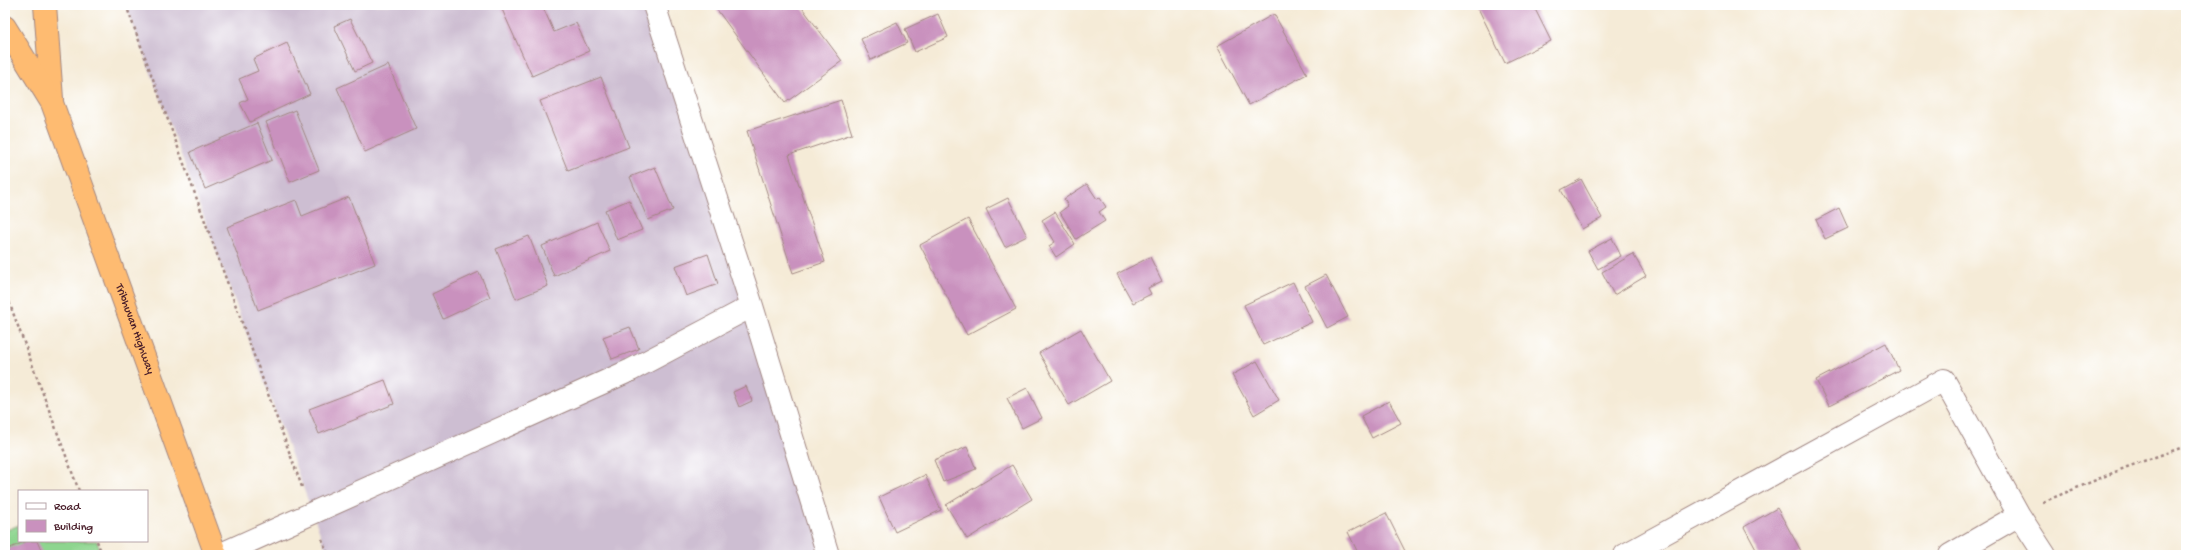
<svg xmlns="http://www.w3.org/2000/svg" width="2191" height="560" font-family="'Gochi Hand',sans-serif">
<rect width="100%" height="100%" fill="#fff"/>
<filter id="ink" filterUnits="userSpaceOnUse"><feTurbulence type="fractalNoise" baseFrequency=".025" numOctaves="2"/><feDisplacementMap in="SourceGraphic" scale="8" xChannelSelector="R" yChannelSelector="G"/><feConvolveMatrix kernelMatrix="1 2 1 2 8 2 1 2 1" color-interpolation-filters="sRGB"/></filter>
<filter id="wash" filterUnits="userSpaceOnUse"><feTurbulence type="fractalNoise" baseFrequency=".012" numOctaves="4" result="noise"/><feDisplacementMap in="SourceGraphic" scale="16" xChannelSelector="R" yChannelSelector="G"/><feGaussianBlur stdDeviation="0.9" result="paint"/><feColorMatrix in="noise" values="0 0 0 0 0 0 0 0 0 0 0 0 0 0 0 0 0 1.4 0 .05"/><feComposite in="paint" operator="in"/></filter>
<g filter="url(#wash)">
<rect width="100%" height="100%" fill="#f5ebd7"/>
<path fill="#cdbed2" d="M 126,5 L 654,5 L 828,555 L 328,555 Z"/>
<path fill="#8ed58f" stroke="#6c7a5d" d="M 19,525 L 19,541 L 97,541 L 102,555 L 5,555 L 5,531 Z"/>
<g id="blocks">
<path fill="#c991be" d="M 500,5 L 542,5 L 554,32 L 576,23 L 589,51 L 532,76 Z
M 717,5 L 800,5 L 842,61 L 785,103 L 715,7 Z
M 1533,5 L 1551,41 L 1505,63 L 1477,6 Z
M 938,14 L 948,37 L 915,52 L 905,29 Z
M 1274,14 L 1307,74 L 1249,105 L 1217,46 Z
M 350,19 L 372,63 L 355,71 L 334,26 Z
M 897,22 L 907,43 L 871,60 L 861,39 Z
M 287,43 L 310,94 L 250,122 L 240,103 L 248,99 L 239,79 L 258,71 L 253,59 Z
M 388,65 L 416,129 L 365,152 L 337,88 Z
M 601,77 L 629,147 L 568,171 L 540,101 Z
M 841,100 L 852,134 L 789,155 L 825,262 L 793,273 L 747,131 Z
M 295,110 L 319,170 L 290,182 L 266,122 Z
M 257,123 L 272,160 L 205,189 L 190,152 Z
M 655,167 L 673,210 L 648,220 L 630,177 Z
M 1581,179 L 1602,218 L 1582,229 L 1561,190 Z
M 1087,184 L 1097,199 L 1100,198 L 1106,207 L 1099,212 L 1105,221 L 1076,239 L 1060,212 L 1068,206 L 1064,199 Z
M 349,197 L 375,264 L 258,310 L 227,227 L 296,200 L 302,216 Z
M 1008,198 L 1027,236 L 1005,247 L 986,209 Z
M 629,200 L 642,230 L 617,240 L 605,210 Z
M 1839,208 L 1848,228 L 1825,239 L 1816,220 Z
M 1055,212 L 1075,244 L 1056,257 L 1049,246 L 1055,242 L 1042,220 Z
M 968,219 L 1016,309 L 967,335 L 920,245 Z
M 597,222 L 610,251 L 554,276 L 542,246 Z
M 529,236 L 548,286 L 516,299 L 496,249 Z
M 1612,238 L 1621,256 L 1598,269 L 1588,251 Z
M 708,254 L 718,284 L 686,296 L 675,266 Z
M 1633,254 L 1646,276 L 1614,295 L 1602,272 Z
M 1150,257 L 1162,281 L 1148,288 L 1151,294 L 1133,303 L 1117,274 Z
M 479,272 L 490,297 L 443,319 L 432,294 Z
M 1326,275 L 1348,317 L 1327,328 L 1305,286 Z
M 1293,282 L 1312,322 L 1263,345 L 1244,305 Z
M 630,327 L 639,349 L 612,359 L 603,337 Z
M 1081,329 L 1110,381 L 1069,405 L 1039,353 Z
M 1886,343 L 1899,370 L 1829,406 L 1816,380 Z
M 1257,361 L 1279,400 L 1254,415 L 1232,375 Z
M 385,380 L 394,404 L 319,434 L 309,409 Z
M 746,386 L 752,401 L 739,407 L 733,392 Z
M 1027,388 L 1042,418 L 1022,428 L 1007,398 Z
M 1389,401 L 1401,423 L 1372,438 L 1361,416 Z
M 967,447 L 976,469 L 943,482 L 934,460 Z
M 1012,465 L 1032,499 L 967,539 L 946,505 Z
M 925,475 L 941,510 L 895,532 L 879,497 Z
M 1777,508 L 1801,551 L 1793,555 L 1759,555 L 1744,527 Z
M 1386,513 L 1407,555 L 1359,555 L 1348,532 Z
M 26,541 L 37,541 L 43,555 L 10,555 L 8,549 Z"/>
</g>
</g>
<g filter="url(#ink)">
<use href="#blocks" fill-opacity="0" stroke="#a08581" stroke-width="1"/>
<g fill="none" stroke-linecap="round" stroke-linejoin="round">
<g stroke="#a08581" stroke-width="24">
<path id="minor" d="M 752,306 L 828,555
M 219,555 L 631,370 L 752,306 L 654,5
M 1625,555 L 1944,380 L 2019,515 L 2045,555
M 1950,555 L 2019,515"/>
</g>
<g stroke="#a08581" stroke-width="24">
<g id="highway">
<path d="M 45,5 L 52,99"/>
<path id="s1" d="M 5,27 L 52,103 L 216,555"/>
</g>
</g>
<path stroke="#a08581" stroke-width="2.5" stroke-dasharray="3 3" stroke-linecap="butt" d="M 126,5 L 302,487
M 5,291 L 79,491
M 2043,502 L 2127,467 L 2186,446
M 322,539 L 328,555
M 97,541 L 102,555"/>
<use href="#minor" stroke="#fff" stroke-width="22"/>
<use href="#highway" stroke="#febb71" stroke-width="22"/>
</g>
</g>
<g text-anchor="middle" dominant-baseline="central" stroke-width="3" stroke-linejoin="round" paint-order="stroke">
<g font-size="12" fill="#4a1f2b" stroke="#fff">
<text stroke="none"><textPath href="#s1" startOffset="330">Tribhuvan Highway</textPath></text>
</g>
</g>
<rect width="2191" height="560" fill="none" stroke="#fff" stroke-width="20"/>
<rect x="18" y="490" width="130" height="52" fill="#ffffff" stroke="#b7a5aa"/>
<rect x="26" y="503" width="20" height="6" fill="#ffffff" stroke="#b7a5aa"/>
<text x="54" y="510" font-size="12" fill="#4a1f2b">Road</text>
<rect x="26" y="520" width="20" height="12" fill="#c991be" stroke="#b7a5aa"/>
<text x="54" y="530" font-size="12" fill="#4a1f2b">Building</text>
</svg>
